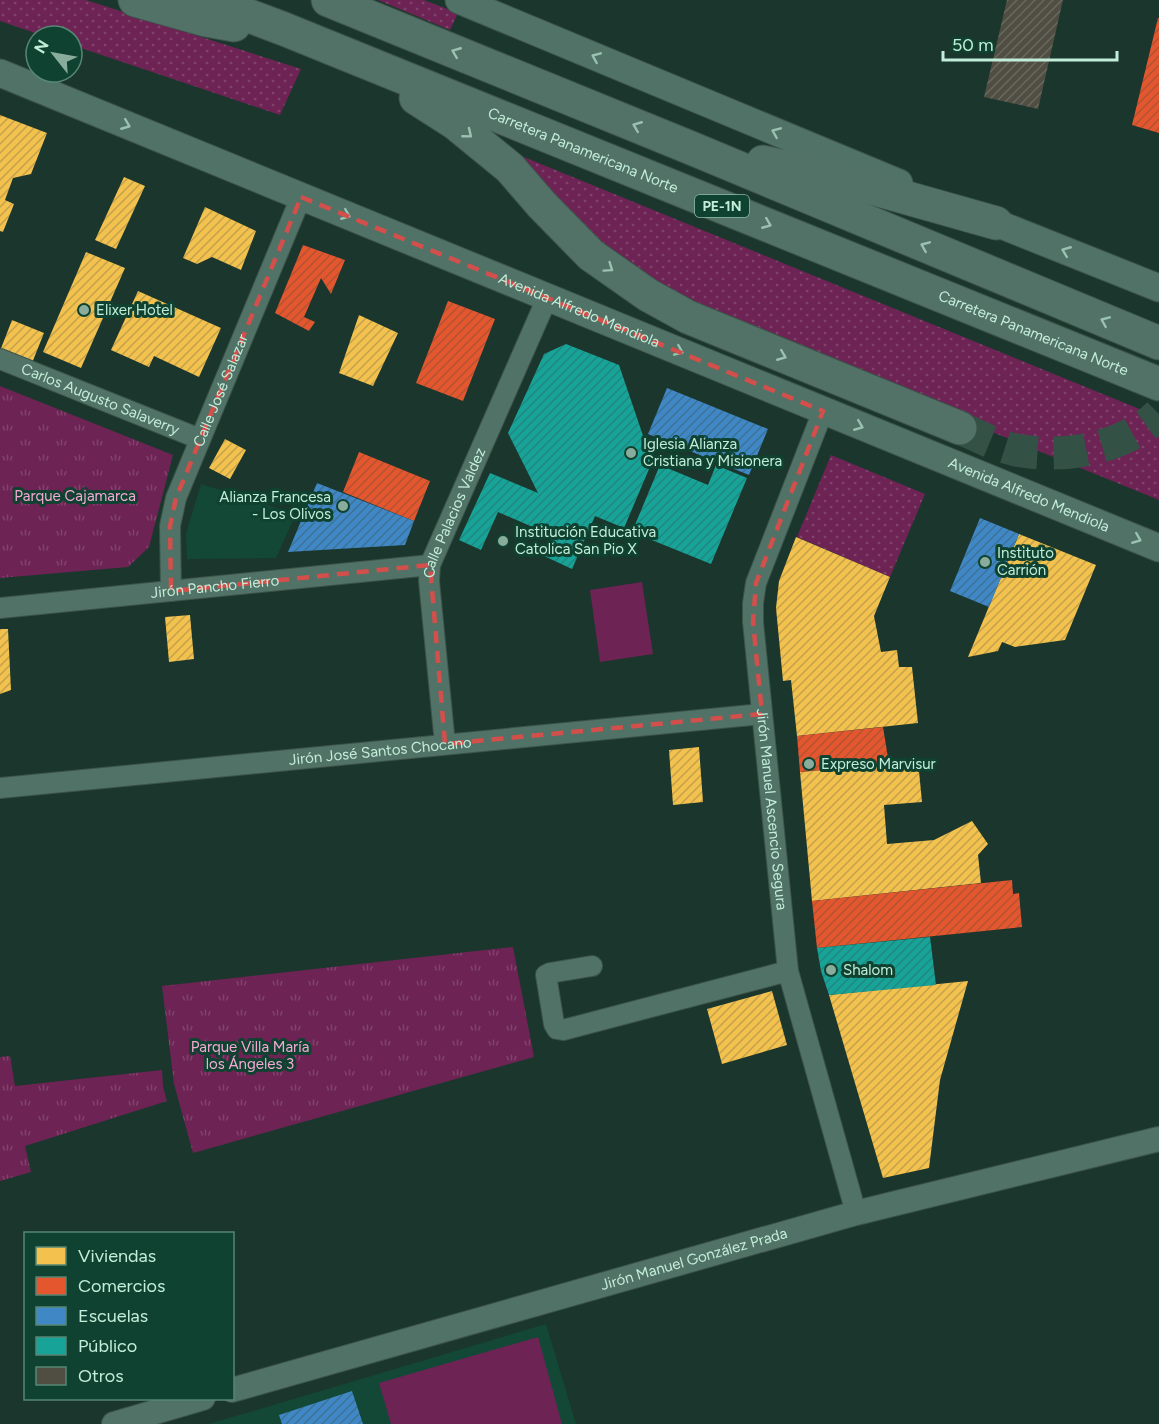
<svg xmlns="http://www.w3.org/2000/svg" width="1159" height="1424" font-family="Figtree,sans-serif">
<defs>
<pattern id="grass-dots" width="8" height="8" patternUnits="userSpaceOnUse" patternTransform="scale(1.5)"><rect width="8" height="8" fill="#6d2354"/><path d="M2 2h.1M6 6h.1" fill="none" stroke="#80436c" stroke-width="1.8" stroke-linecap="round"/></pattern>
<pattern id="park-tufts" width="24" height="20" patternUnits="userSpaceOnUse" patternTransform="scale(1.5)"><rect width="24" height="20" fill="#6d2354"/><path d="M3 7l-1-3M5 7V3M7 7l1-3M15 17l-1-3M17 17v-4M19 17l1-3" fill="none" stroke="#80436c"/></pattern>
<pattern id="homes-hatch" width="6" height="6" patternUnits="userSpaceOnUse" patternTransform="scale(1.5)"><rect width="6" height="6" fill="#f2c14e"/><path d="M-1 1l2-2M0 6l6-6M5 7l2-2" fill="none" stroke="#c4a24b"/></pattern>
<pattern id="shops-hatch" width="6" height="6" patternUnits="userSpaceOnUse" patternTransform="scale(1.5)"><rect width="6" height="6" fill="#e4572e"/><path d="M-1 1l2-2M0 6l6-6M5 7l2-2" fill="none" stroke="#b15234"/></pattern>
<pattern id="schools-hatch" width="6" height="6" patternUnits="userSpaceOnUse" patternTransform="scale(1.5)"><rect width="6" height="6" fill="#3f88c5"/><path d="M-1 1l2-2M0 6l6-6M5 7l2-2" fill="none" stroke="#3d7197"/></pattern>
<pattern id="public-hatch" width="6" height="6" patternUnits="userSpaceOnUse" patternTransform="scale(1.5)"><rect width="6" height="6" fill="#17a398"/><path d="M-1 1l2-2M0 6l6-6M5 7l2-2" fill="none" stroke="#22877e"/></pattern>
<pattern id="building-hatch" width="6" height="6" patternUnits="userSpaceOnUse" patternTransform="scale(1.5)"><rect width="6" height="6" fill="#504e43"/><path d="M-1 1l2-2M0 6l6-6M5 7l2-2" fill="none" stroke="#68685e"/></pattern>
</defs>
<rect width="100%" height="100%" fill="#1b362c"/>
<path fill="#134836" d="M 201,484 L 296,514 L 276,558 L 187,559 L 186,533 Z
M 546,1324 L 576,1424 L 208,1424 L 260,1409 Z"/>
<path fill="url(#grass-dots)" d="M 0,0 L 86,0 L 301,69 L 280,115 L 72,45 L 72,36 L 44,36 L 0,21 Z
M 378,0 L 424,0 L 458,13 L 450,30 Z
M 507,150 L 1159,417 L 1159,500 L 705,315 L 616,258 Z
M 831,455 L 925,494 L 890,577 L 797,537 Z"/>
<path fill="url(#park-tufts)" d="M 0,386 L 173,455 L 149,547 L 128,567 L 0,578 Z
M 513,947 L 534,1057 L 193,1153 L 174,1084 L 162,986 Z
M 10,1056 L 15,1086 L 162,1070 L 163,1087 L 167,1101 L 25,1146 L 31,1172 L 0,1181 L 0,1057 Z"/>
<path fill="#6d2354" d="M 642,582 L 653,654 L 600,662 L 590,590 Z
M 538,1337 L 562,1424 L 391,1424 L 379,1383 Z"/>
<path fill="url(#homes-hatch)" d="M 0,115 L 47,133 L 31,174 L 13,178 L 5,200 L 14,204 L 3,232 L 0,231 Z
M 124,177 L 145,186 L 116,249 L 95,240 Z
M 205,207 L 256,231 L 241,270 L 212,257 L 197,264 L 183,258 Z
M 86,252 L 125,268 L 81,368 L 43,352 Z
M 138,291 L 221,328 L 199,377 L 154,356 L 149,367 L 111,350 Z
M 359,315 L 398,333 L 373,386 L 339,373 Z
M 12,320 L 44,333 L 32,363 L 0,351 Z
M 225,439 L 246,450 L 230,479 L 209,468 Z
M 1019,534 L 1096,565 L 1065,640 L 1015,647 L 1002,642 L 998,651 L 968,657 Z
M 796,537 L 890,577 L 874,616 L 881,652 L 897,650 L 899,667 L 912,667 L 918,723 L 797,736 L 791,680 L 783,681 L 776,608 L 779,581 Z
M 190,615 L 194,659 L 169,662 L 165,617 Z
M 0,629 L 8,629 L 11,690 L 0,694 Z
M 699,747 L 703,802 L 673,805 L 669,750 Z
M 918,761 L 922,802 L 884,805 L 887,844 L 934,840 L 972,821 L 988,844 L 978,855 L 981,883 L 812,901 L 800,772 Z
M 968,981 L 940,1080 L 929,1168 L 883,1178 L 829,995 Z
M 772,991 L 787,1045 L 722,1064 L 707,1009 Z"/>
<path fill="url(#shops-hatch)" d="M 1158,18 L 1159,18 L 1159,133 L 1132,125 Z
M 303,245 L 345,260 L 331,294 L 321,278 L 304,317 L 315,322 L 309,331 L 275,313 Z
M 448,301 L 495,319 L 463,401 L 416,383 Z
M 359,452 L 430,481 L 414,521 L 343,492 Z
M 883,727 L 889,764 L 800,772 L 797,736 Z
M 1012,880 L 1013,894 L 1019,893 L 1022,927 L 817,948 L 812,901 Z"/>
<path fill="url(#schools-hatch)" d="M 667,388 L 768,429 L 749,475 L 648,434 Z
M 317,483 L 414,521 L 405,545 L 288,552 Z
M 980,518 L 1019,534 L 989,607 L 950,591 Z
M 352,1391 L 363,1424 L 282,1424 L 279,1415 Z"/>
<path fill="url(#public-hatch)" d="M 566,344 L 619,365 L 652,462 L 624,528 L 595,516 L 572,569 L 544,556 L 553,536 L 498,512 L 481,550 L 459,540 L 490,473 L 538,493 L 508,433 L 544,354 Z
M 660,465 L 708,485 L 716,465 L 747,478 L 711,564 L 632,532 Z
M 930,937 L 936,985 L 829,995 L 821,971 L 817,948 Z"/>
<path fill="url(#building-hatch)" d="M 1007,0 L 1063,0 L 1038,109 L 984,97 Z"/>
<g fill="none" stroke-linecap="round" stroke-linejoin="round">
<path stroke="#345146" stroke-width="33" stroke-dasharray="33 16" stroke-linecap="butt" d="M 960,428 C 978,436 997,446 1016,450 C 1063,459 1124,449 1159,414"/>
<g stroke="#3c5349" stroke-width="22">
<g id="minor">
<path id="s1" d="M 0,359 L 200,439"/>
<path id="s2" d="M 823,411 L 756,583 L 753,603 L 753,622 L 788,971 L 856,1213"/>
<path id="s3" d="M 171,591 L 170,526 L 176,498 L 301,197"/>
<path id="s4" d="M 0,608 L 430,565"/>
<path id="s5" d="M 445,744 L 429,581 L 430,565 L 548,296"/>
<path id="s6" d="M 0,788 L 762,714"/>
<path d="M 592,966 L 550,973 L 546,975 L 554,1024 L 557,1029 L 563,1030 L 788,971"/>
</g>
</g>
<g stroke="#3c5349" stroke-width="26">
<g id="tertiary">
<path id="s7" d="M 232,1390 L 856,1213 L 1159,1139"/>
<path d="M 114,1424 L 203,1398"/>
</g>
</g>
<g stroke="#3c5349" stroke-width="29">
<g id="secondary">
<path d="M 459,0 L 899,183"/>
<path id="s8" d="M 0,73 L 1159,548"/>
<path d="M 976,215 L 1159,288"/>
</g>
</g>
<g stroke="#3c5349" stroke-width="35">
<g id="motorway">
<path d="M 135,0 L 206,20 L 234,25"/>
<path id="s9" d="M 207,0 L 284,29 L 1159,384"/>
<path d="M 328,0 L 691,148 L 1159,343"/>
<path d="M 416,98 L 455,123 L 510,168 L 542,205 L 591,255 L 648,295 L 688,317 L 960,428"/>
<path d="M 763,162 L 840,179 L 996,223"/>
</g>
</g>
<use href="#minor" stroke="#517266" stroke-width="20"/>
<use href="#tertiary" stroke="#517266" stroke-width="24"/>
<use href="#secondary" stroke="#517266" stroke-width="27"/>
<use href="#motorway" stroke="#527267" stroke-width="33"/>
</g>
<defs><path id="oneway-chevron" d="M-2-3.5L2.5 0L-2 3.5" fill="none" stroke-width="1.6" stroke-linecap="round" stroke-linejoin="round" transform="scale(1.5)"/></defs>
<g stroke="#9bc2b1">
<use href="#oneway-chevron" transform="translate(456 52) rotate(-158)"/>
<use href="#oneway-chevron" transform="translate(637 126) rotate(-158)"/>
<use href="#oneway-chevron" transform="translate(468 134) rotate(39)"/>
<use href="#oneway-chevron" transform="translate(767 224) rotate(22)"/>
<use href="#oneway-chevron" transform="translate(925 246) rotate(-157)"/>
<use href="#oneway-chevron" transform="translate(609 268) rotate(35)"/>
<use href="#oneway-chevron" transform="translate(1105 321) rotate(-157)"/>
<use href="#oneway-chevron" transform="translate(782 356) rotate(22)"/>
</g>
<g stroke="#9ac2b1">
<use href="#oneway-chevron" transform="translate(596 57) rotate(-157)"/>
<use href="#oneway-chevron" transform="translate(126 125) rotate(22)"/>
<use href="#oneway-chevron" transform="translate(776 132) rotate(-157)"/>
<use href="#oneway-chevron" transform="translate(346 215) rotate(22)"/>
<use href="#oneway-chevron" transform="translate(1066 251) rotate(-158)"/>
<use href="#oneway-chevron" transform="translate(679 351) rotate(23)"/>
<use href="#oneway-chevron" transform="translate(859 426) rotate(22)"/>
<use href="#oneway-chevron" transform="translate(1137 539) rotate(22)"/>
</g>
<path fill="none" stroke="#d24f4b" stroke-width="4.5" stroke-dasharray="12 8" stroke-linejoin="round" d="M 301,197 L 823,411 L 756,583 L 753,622 L 762,714 L 445,744 L 430,565 L 171,591 L 170,526 L 176,498 Z"/>
<g fill="#88ad9c" stroke="#0f4230" stroke-width="2">
<circle cx="84" cy="310" r="6"/>
<circle cx="631" cy="453" r="6"/>
<circle cx="343" cy="506" r="6"/>
<circle cx="503" cy="541" r="6"/>
<circle cx="985" cy="562" r="6"/>
<circle cx="809" cy="764" r="6"/>
<circle cx="831" cy="970" r="6"/>
</g>
<g text-anchor="middle" dominant-baseline="central" stroke-width="6" stroke-linejoin="round" paint-order="stroke">
<rect fill="#0f4230" stroke="#8cbaa6" stroke-width="1.5" x="695" y="195" width="54" height="22" rx="4.5"/>
<g font-size="14" font-weight="bold" fill="#c2edd9">
<text x="722" y="206">PE-1N</text>
</g>
<g font-size="15" fill="#c2edd9" stroke="#0f4230">
<text stroke="none"><textPath href="#s9" startOffset="405">Carretera Panamericana Norte</textPath></text>
<text stroke="none"><textPath href="#s8" startOffset="626">Avenida Alfredo Mendiola</textPath></text>
<text stroke="none"><textPath href="#s9" startOffset="891">Carretera Panamericana Norte</textPath></text>
<text stroke="none"><textPath href="#s3" startOffset="210">Calle José Salazar</textPath></text>
<text stroke="none"><textPath href="#s1" startOffset="108">Carlos Augusto Salaverry</textPath></text>
<text stroke="none"><textPath href="#s8" startOffset="1112">Avenida Alfredo Mendiola</textPath></text>
<text stroke="none"><textPath href="#s5" startOffset="237">Calle Palacios Valdez</textPath></text>
<text stroke="none"><textPath href="#s4" startOffset="216">Jirón Pancho Fierro</textPath></text>
<text stroke="none"><textPath href="#s6" startOffset="382">Jirón José Santos Chocano</textPath></text>
<text stroke="none"><textPath href="#s2" startOffset="412">Jirón Manuel Ascencio Segura</textPath></text>
<text stroke="none"><textPath href="#s7" startOffset="480">Jirón Manuel González Prada</textPath></text>
</g>
<g font-size="15" fill="#c2edd9" stroke="#0f4230" text-anchor="start">
<text x="96" y="310">Elixer Hotel</text>
<text x="643" y="444">Iglesia Alianza<tspan x="643" dy="17">Cristiana y Misionera</tspan></text>
<text x="331" y="497" text-anchor="end">Alianza Francesa<tspan x="331" dy="17">- Los Olivos</tspan></text>
<text x="515" y="532">Institución Educativa<tspan x="515" dy="17">Catolica San Pio X</tspan></text>
<text x="997" y="553">Instituto<tspan x="997" dy="17">Carrión</tspan></text>
<text x="821" y="764">Expreso Marvisur</text>
<text x="843" y="970">Shalom</text>
</g>
<g font-size="15" fill="#f5a9d3" stroke="#0f4230">
<text x="75" y="496">Parque Cajamarca</text>
<text x="250" y="1047">Parque Villa María<tspan x="250" dy="17">los Ángeles 3</tspan></text>
</g>
</g>
<rect x="24" y="1232" width="210" height="168" fill="#0f4230" stroke="#578674" stroke-width="1.5"/>
<rect x="36" y="1247" width="30" height="18" fill="#f2c14e" stroke="#578674" stroke-width="1.5"/>
<text x="78" y="1262" font-size="18" fill="#c2edd9">Viviendas</text>
<rect x="36" y="1277" width="30" height="18" fill="#e4572e" stroke="#578674" stroke-width="1.5"/>
<text x="78" y="1292" font-size="18" fill="#c2edd9">Comercios</text>
<rect x="36" y="1307" width="30" height="18" fill="#3f88c5" stroke="#578674" stroke-width="1.5"/>
<text x="78" y="1322" font-size="18" fill="#c2edd9">Escuelas</text>
<rect x="36" y="1337" width="30" height="18" fill="#17a398" stroke="#578674" stroke-width="1.5"/>
<text x="78" y="1352" font-size="18" fill="#c2edd9">Público</text>
<rect x="36" y="1367" width="30" height="18" fill="#504e43" stroke="#578674" stroke-width="1.5"/>
<text x="78" y="1382" font-size="18" fill="#c2edd9">Otros</text>
<g transform="translate(54 54) rotate(301)"><circle r="28" fill="#0f4230" stroke="#578674" stroke-width="1.5"/>
<path d="M0-4.5L10 22L0 15L-10 22Z" fill="#88ad9c"/>
<text y="-9" font-size="16" font-weight="bold" text-anchor="middle" fill="#c2edd9">N</text>
</g>
<path d="M943 51v9h174v-9" fill="none" stroke="#c2edd9" stroke-width="3"/>
<text x="952" y="51" font-size="18" fill="#c2edd9" stroke="#0f4230" stroke-width="4.5" paint-order="stroke">50 m</text>
</svg>
